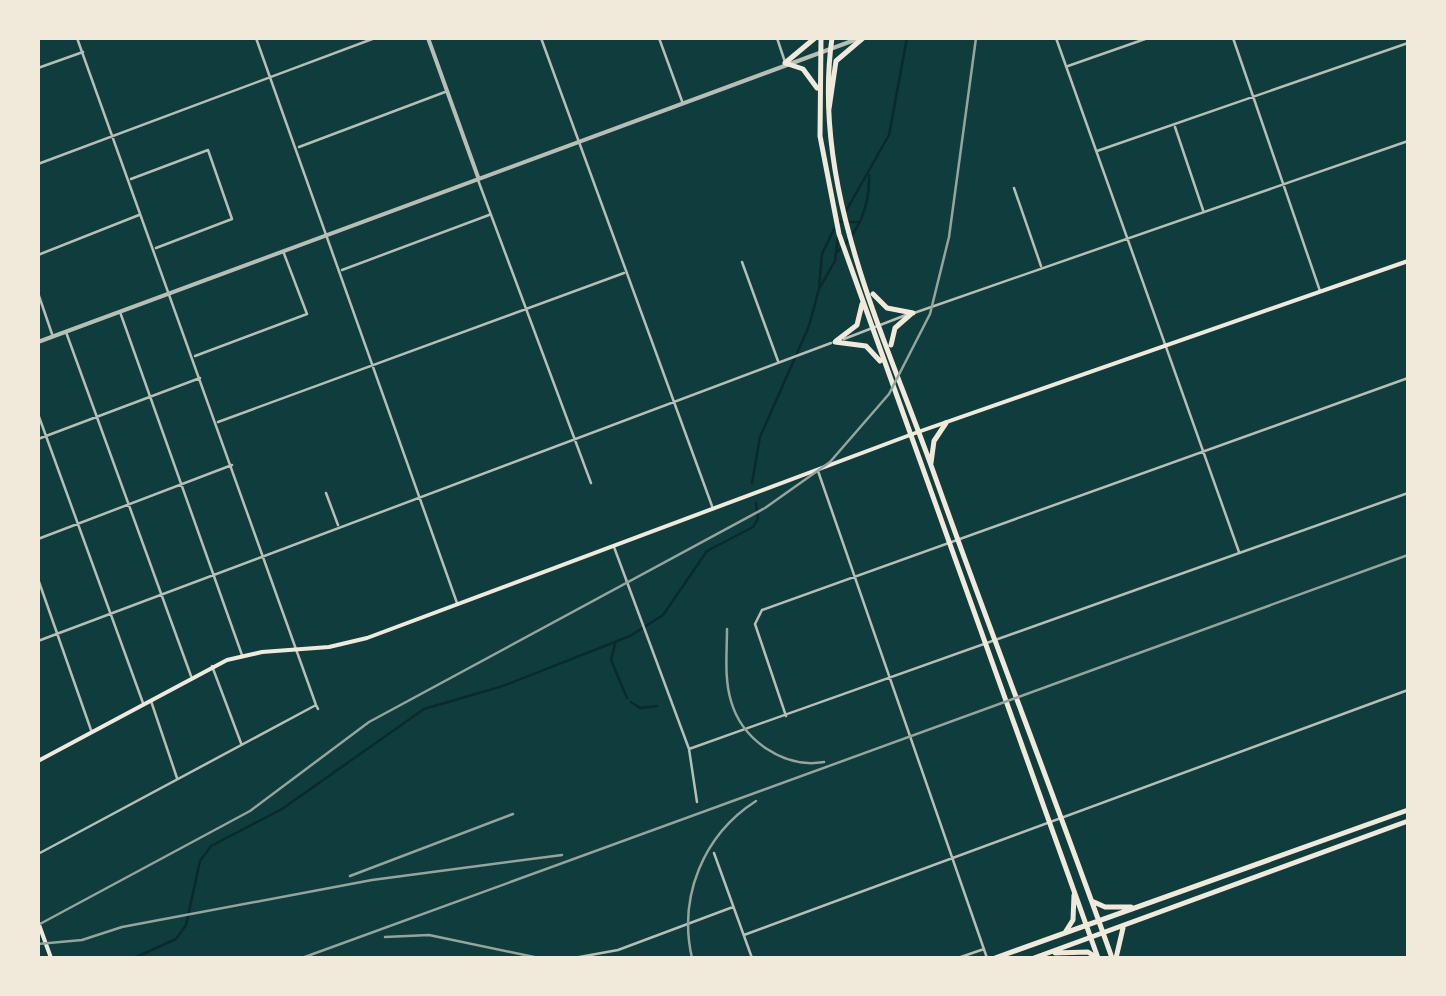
<svg xmlns="http://www.w3.org/2000/svg" width="1446" height="996" font-family="Bitter,serif">
<rect width="100%" height="100%" fill="#0f3d3e"/>
<g fill="none" stroke-linecap="round" stroke-linejoin="round">
<path stroke="#0a2a2b" stroke-width="2.5" d="M 846,211 L 889,135 L 907,38
M 839,222 L 860,222
M 837,252 C 860,231 870,206 869,175
M 819,287 L 822,254 L 834,229
M 752,483 L 760,437 L 809,326 L 819,289 L 835,261 L 838,237
M 615,644 L 611,660 L 627,698
M 631,702 L 640,708 L 657,706
M 134,958 L 176,939 L 186,925 L 200,861 L 211,846 L 282,809 L 424,709 L 503,686 L 630,636 L 663,615 L 707,551 L 753,527 L 758,519 L 756,503"/>
<path stroke="#b8beb3" stroke-width="2.5" d="M 77,38 L 316,705
M 256,38 L 457,603
M 541,38 L 712,506
M 659,38 L 682,101
M 777,38 L 785,62
M 1056,38 L 1239,552
M 1233,38 L 1320,291
M 1068,66 L 1148,38
M 38,68 L 83,52
M 1175,127 L 1203,210
M 299,147 L 445,92
M 1097,151 L 1408,43
M 38,164 L 375,38
M 131,179 L 208,150 L 232,219 L 156,248
M 478,180 L 591,483
M 1014,188 L 1041,266
M 38,255 L 139,215
M 742,262 L 778,361
M 342,270 L 489,215
M 38,293 L 52,334
M 120,312 L 242,655
M 914,313 L 1408,141
M 66,332 L 191,676
M 844,339 L 906,315
M 195,356 L 307,314 L 283,251
M 38,414 L 143,703
M 218,422 L 624,273
M 38,439 L 200,378
M 818,471 L 987,958
M 326,493 L 338,525
M 38,539 L 232,465
M 614,547 L 689,749 L 697,802
M 38,579 L 91,730
M 38,641 L 831,343
M 212,666 L 241,743
M 151,701 L 177,778
M 786,716 L 755,624 L 762,610 L 1408,378
M 689,749 L 1408,493
M 714,853 L 752,958
M 38,854 L 316,705 L 318,709
M 744,935 L 1408,690
M 574,958 L 618,950 L 733,907
M 958,958 L 984,949"/>
<path stroke="#b8beb3" stroke-width="4" d="M 428,38 L 478,177
M 38,342 L 860,38"/>
<path stroke="#f1e9da" stroke-width="4" d="M 38,761 L 227,660 L 262,652 L 329,647 L 367,638 L 918,432 L 1408,261
M 38,922 L 51,958"/>
<path stroke="#f1e9da" stroke-width="5" d="M 821,38 L 820,136 L 839,234 L 1098,958
M 832,38 C 811,186 883,332 932,468 C 990,632 1054,794 1112,958
M 785,63 L 803,69 L 817,88
M 785,63 L 815,38
M 829,109 L 836,61 L 863,38
M 873,294 L 887,308 L 913,313
M 836,341 L 857,325 L 862,304
M 835,342 L 866,346 L 880,361
M 891,345 L 895,328 L 911,314
M 931,463 L 934,441 L 946,423
M 1094,902 L 1105,907 L 1131,907
M 1066,931 L 1073,920 L 1074,895
M 1055,953 L 1088,952 L 1097,958
M 995,958 L 1408,810
M 1034,958 L 1408,821
M 1116,958 L 1123,928"/>
<path stroke="#97a49c" stroke-width="2.5" d="M 727,629 C 727,652 724,678 731,701 C 742,740 784,769 824,762
M 350,876 L 513,814
M 38,925 L 250,811 L 369,722 L 765,508 L 830,462 L 889,394 L 930,314 L 949,237 L 976,38
M 385,937 L 429,935 L 539,958
M 38,944 L 82,940 L 122,927 L 372,880 L 562,855
M 302,958 L 1408,555
M 692,958 C 678,897 703,835 756,801"/>
</g>
<rect width="1446" height="996" fill="none" stroke="#f1e9da" stroke-width="80"/>
</svg>
